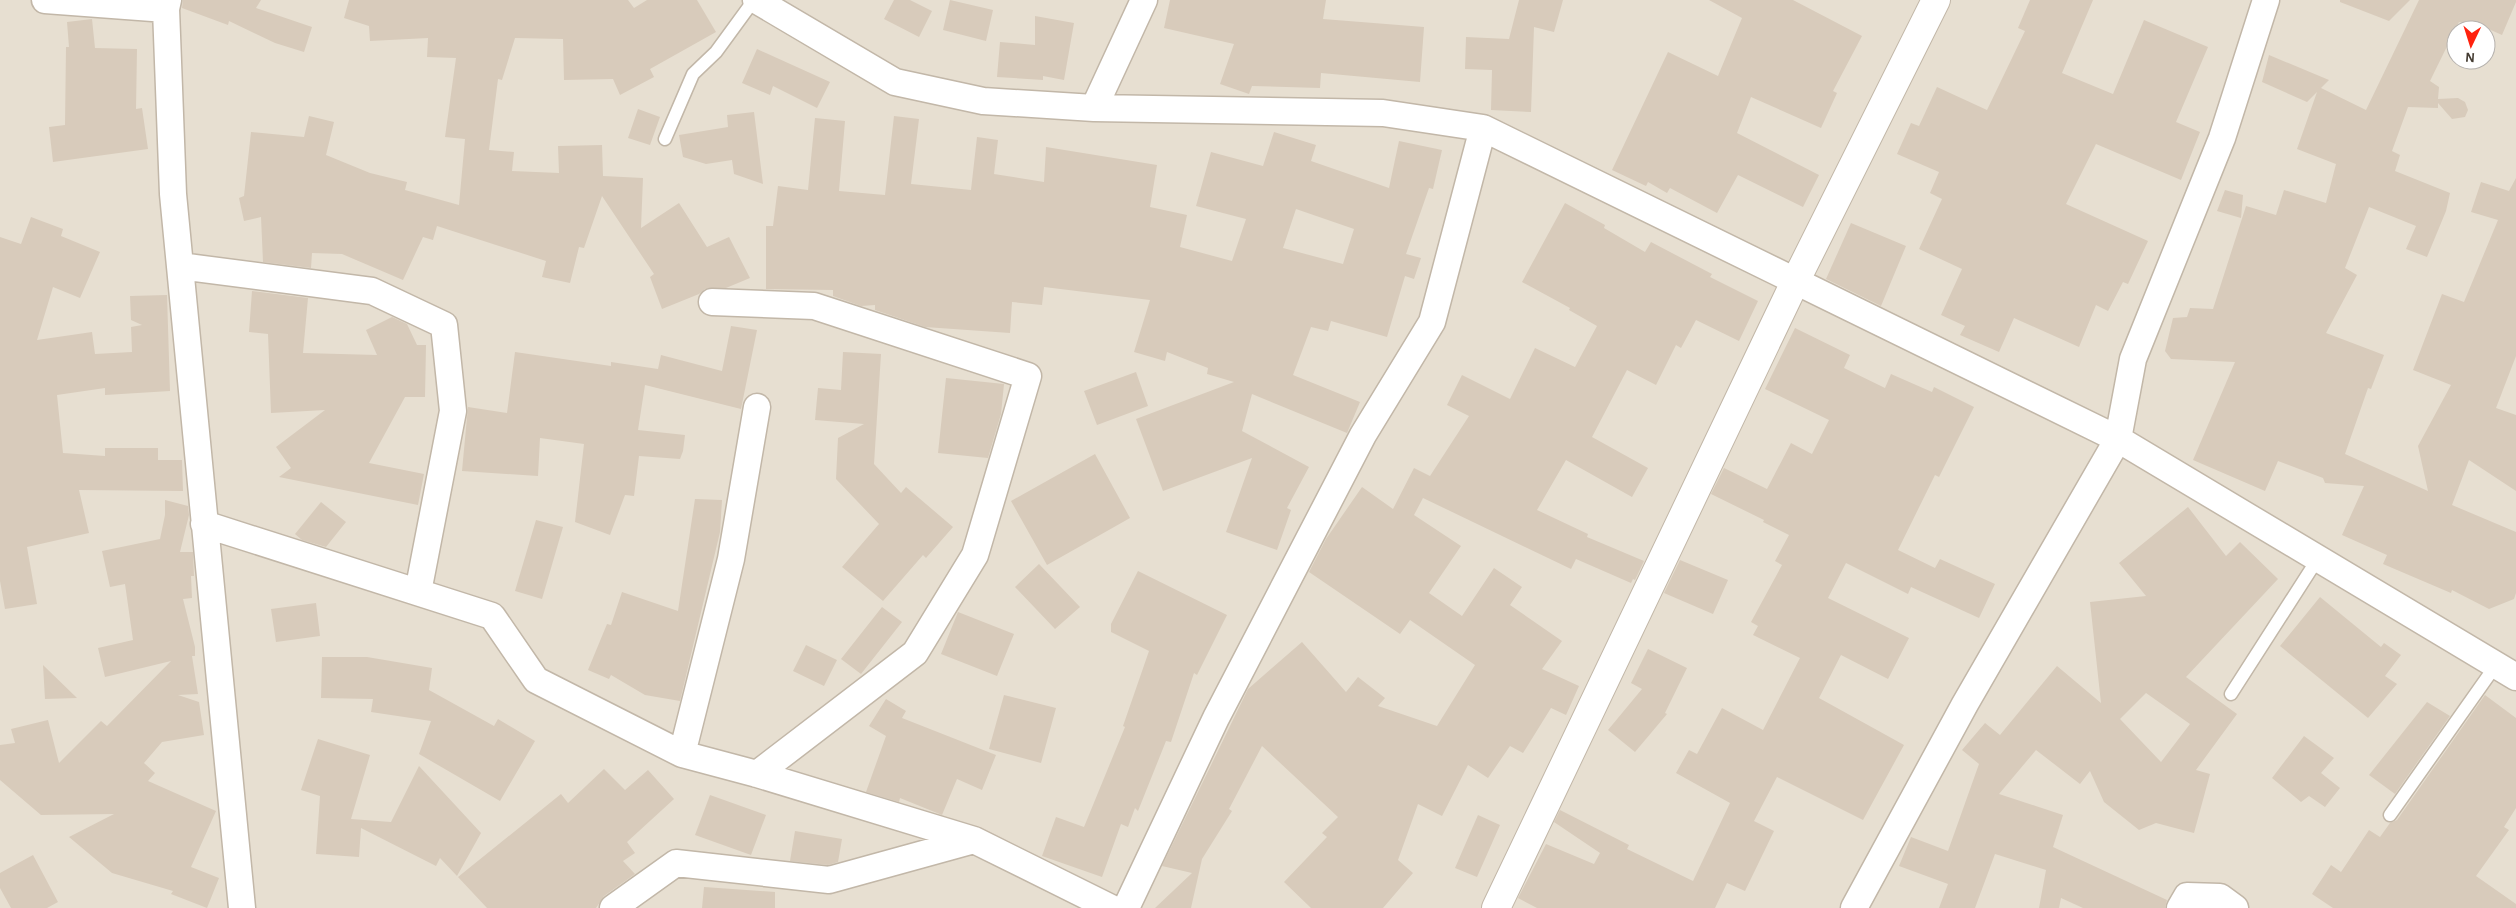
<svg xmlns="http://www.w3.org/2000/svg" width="2516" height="908" font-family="'Alegreya Sans',sans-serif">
<rect width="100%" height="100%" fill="#f3ede3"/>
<path fill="#e7dfd1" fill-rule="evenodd" d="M 0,0 L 2516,0 L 2516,908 L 0,908 ZM 2456,30 L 2486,30 L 2486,60 L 2456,60 Z"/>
<path fill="#d8cbbb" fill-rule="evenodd" d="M 183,0 L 261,0 L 256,8 L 312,27 L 304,52 L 275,43 L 229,21 L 228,25 L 182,8 Z
M 349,0 L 628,0 L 634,8 L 647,0 L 697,0 L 716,32 L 650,69 L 654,77 L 620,95 L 613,79 L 564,80 L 563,39 L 515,38 L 502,80 L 498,79 L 489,150 L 514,152 L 512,171 L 559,173 L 558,146 L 602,145 L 603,176 L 643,178 L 641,228 L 679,203 L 707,247 L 729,237 L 750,278 L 726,288 L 705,289 L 699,294 L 662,309 L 650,277 L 654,274 L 602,196 L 584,248 L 579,247 L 570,283 L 542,277 L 546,261 L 437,226 L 433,240 L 423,237 L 403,280 L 342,254 L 312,253 L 311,268 L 263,262 L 261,217 L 244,221 L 239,198 L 244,196 L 251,132 L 304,137 L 309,116 L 334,122 L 326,155 L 370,173 L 407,182 L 405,190 L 459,205 L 465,139 L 445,137 L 456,58 L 427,57 L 428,38 L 370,41 L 369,26 L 344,18 Z
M 894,0 L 910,0 L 932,11 L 919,37 L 884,19 Z
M 950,0 L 993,10 L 986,41 L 943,30 Z
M 1170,0 L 1326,0 L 1323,19 L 1424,27 L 1420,82 L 1321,73 L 1320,88 L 1252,86 L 1249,94 L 1220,84 L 1234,44 L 1164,28 Z
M 1519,0 L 1563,0 L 1554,32 L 1534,27 L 1531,112 L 1491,110 L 1492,70 L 1465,69 L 1466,37 L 1509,39 Z
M 1709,0 L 1793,0 L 1862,36 L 1833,91 L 1837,93 L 1821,128 L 1751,97 L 1737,133 L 1819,175 L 1803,207 L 1738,175 L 1717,213 L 1670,188 L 1667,193 L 1648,182 L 1646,186 L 1612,170 L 1668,52 L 1718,76 L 1742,18 Z
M 2030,0 L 2093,0 L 2062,73 L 2113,94 L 2144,20 L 2208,47 L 2176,122 L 2200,132 L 2181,180 L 2096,144 L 2066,204 L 2148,241 L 2128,284 L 2123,282 L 2108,311 L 2096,305 L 2079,347 L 2014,318 L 1999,352 L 1960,335 L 1965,326 L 1941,315 L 1962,269 L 1919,249 L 1942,199 L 1930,193 L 1939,172 L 1897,154 L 1911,123 L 1919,126 L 1937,87 L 1987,110 L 2025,31 L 2018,28 Z
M 2340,0 L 2410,0 L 2389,21 L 2340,2 Z
M 2419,0 L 2516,0 L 2516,2 L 2502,35 L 2484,27 L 2459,22 L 2430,81 L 2439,87 L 2438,99 L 2458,98 L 2465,102 L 2468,110 L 2465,117 L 2452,119 L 2438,103 L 2438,108 L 2408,107 L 2392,151 L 2400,155 L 2395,171 L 2450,193 L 2446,211 L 2427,257 L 2406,249 L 2416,226 L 2369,207 L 2345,268 L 2357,275 L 2326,333 L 2384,355 L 2371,389 L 2368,388 L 2345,454 L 2428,491 L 2418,446 L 2451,385 L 2413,370 L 2442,294 L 2464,302 L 2498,220 L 2471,212 L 2481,182 L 2509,191 L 2516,178 L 2516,356 L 2496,408 L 2516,415 L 2516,491 L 2469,460 L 2452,505 L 2516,532 L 2516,593 L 2514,599 L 2489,609 L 2452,590 L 2451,593 L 2383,564 L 2387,555 L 2342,535 L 2364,486 L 2325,483 L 2323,478 L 2278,461 L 2265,491 L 2193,460 L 2235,362 L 2171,359 L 2165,351 L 2173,318 L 2187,317 L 2190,308 L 2213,309 L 2246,206 L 2276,215 L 2284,190 L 2326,203 L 2336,164 L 2297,149 L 2317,92 L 2307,102 L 2262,82 L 2269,55 L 2329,80 L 2321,88 L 2366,110 Z
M 1035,16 L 1074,23 L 1064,80 L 1043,76 L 1043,80 L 997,77 L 1000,42 L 1035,45 Z
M 92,19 L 95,48 L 137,49 L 136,109 L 142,108 L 148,149 L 53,162 L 49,127 L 65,125 L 66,47 L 69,47 L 67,22 Z
M 757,49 L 830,82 L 817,108 L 773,86 L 770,95 L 742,83 Z
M 638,109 L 660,117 L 650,145 L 628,138 Z
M 754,112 L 763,184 L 734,174 L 732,160 L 706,164 L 683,157 L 679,135 L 728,127 L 727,115 Z
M 894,116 L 919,119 L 911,184 L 971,190 L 977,137 L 998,140 L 994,174 L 1044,182 L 1046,147 L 1157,165 L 1150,207 L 1187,215 L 1180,247 L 1232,261 L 1246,219 L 1196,206 L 1211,152 L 1263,166 L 1274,132 L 1316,145 L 1311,161 L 1389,188 L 1399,141 L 1442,150 L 1433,189 L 1429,188 L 1406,254 L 1421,258 L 1414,279 L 1405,276 L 1387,337 L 1331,321 L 1328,331 L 1311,327 L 1293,375 L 1360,402 L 1347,433 L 1252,394 L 1242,431 L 1309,467 L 1287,508 L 1291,510 L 1277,550 L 1226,532 L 1252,458 L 1163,491 L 1136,419 L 1234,382 L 1207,374 L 1208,368 L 1167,352 L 1165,361 L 1134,352 L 1150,300 L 1044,287 L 1042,305 L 1012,302 L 1010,333 L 925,327 L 875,310 L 875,305 L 861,306 L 833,296 L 833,290 L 766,289 L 766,226 L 773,226 L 778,186 L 808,190 L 815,118 L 845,121 L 839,191 L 885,195 ZM 1296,209 L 1354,229 L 1343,264 L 1283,248 Z
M 2225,190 L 2243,195 L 2241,218 L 2217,211 Z
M 1565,203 L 1605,225 L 1604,228 L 1645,252 L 1651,242 L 1712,274 L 1710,277 L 1758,301 L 1739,341 L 1696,320 L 1681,348 L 1676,345 L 1656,385 L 1627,370 L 1592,437 L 1648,468 L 1632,497 L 1566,460 L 1537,510 L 1588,534 L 1587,537 L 1644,561 L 1635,580 L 1633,579 L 1631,583 L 1576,559 L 1571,569 L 1423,498 L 1414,515 L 1461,546 L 1429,593 L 1462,616 L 1494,568 L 1522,587 L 1510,605 L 1562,641 L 1542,669 L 1579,686 L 1566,715 L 1551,708 L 1523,753 L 1510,746 L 1488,778 L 1468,765 L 1442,816 L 1418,804 L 1398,860 L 1413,873 L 1383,908 L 1311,908 L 1284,882 L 1327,837 L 1322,833 L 1338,817 L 1262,746 L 1229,809 L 1232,811 L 1202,859 L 1191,908 L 1155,908 L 1192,873 L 1162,866 L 1248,689 L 1302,642 L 1346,692 L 1358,677 L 1385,698 L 1378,706 L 1437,726 L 1475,665 L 1410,620 L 1400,634 L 1309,572 L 1326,539 L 1362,487 L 1393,509 L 1414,468 L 1430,476 L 1469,416 L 1447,405 L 1462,375 L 1510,399 L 1535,348 L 1575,367 L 1597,326 L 1569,310 L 1570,308 L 1522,282 Z
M 31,217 L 63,229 L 61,236 L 100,252 L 80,298 L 53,287 L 37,340 L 92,332 L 95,354 L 132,352 L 131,327 L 142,325 L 131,320 L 130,296 L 167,295 L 170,391 L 105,395 L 105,388 L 57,395 L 63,453 L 105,456 L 105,448 L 158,448 L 158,460 L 182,460 L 183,491 L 79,490 L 89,533 L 27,547 L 37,604 L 5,609 L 0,581 L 0,237 L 21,244 Z
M 1851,223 L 1906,246 L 1881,306 L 1826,279 Z
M 252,291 L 308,298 L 303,353 L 377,355 L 366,330 L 392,317 L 407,324 L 417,345 L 426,345 L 425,397 L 405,397 L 369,463 L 424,474 L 418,505 L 279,477 L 291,468 L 276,447 L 325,410 L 271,413 L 268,334 L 249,332 Z
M 731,326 L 757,330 L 741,409 L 645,385 L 638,430 L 685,435 L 683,451 L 680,459 L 639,456 L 634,496 L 625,495 L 610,535 L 575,522 L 584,444 L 540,438 L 538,476 L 462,471 L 468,407 L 507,413 L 515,352 L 611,366 L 611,362 L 658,369 L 661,355 L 722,371 Z
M 1795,328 L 1850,355 L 1844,368 L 1885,388 L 1891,374 L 1932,392 L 1934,387 L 1974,407 L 1939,477 L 1935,475 L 1898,550 L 1935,568 L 1940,559 L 1995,584 L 1979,618 L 1911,587 L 1908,594 L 1846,563 L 1828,598 L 1909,638 L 1888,679 L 1841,655 L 1819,698 L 1904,745 L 1863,820 L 1777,777 L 1754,821 L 1774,831 L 1745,891 L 1727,883 L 1715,908 L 1537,908 L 1518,898 L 1546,844 L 1594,864 L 1600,853 L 1554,822 L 1560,810 L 1629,845 L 1627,849 L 1693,881 L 1730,803 L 1676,773 L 1689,750 L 1697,754 L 1722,708 L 1763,730 L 1800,658 L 1753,635 L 1758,626 L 1751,622 L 1782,565 L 1775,561 L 1789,535 L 1763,522 L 1764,520 L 1711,494 L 1724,468 L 1767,489 L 1791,443 L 1812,454 L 1829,420 L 1765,389 Z
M 843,352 L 881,354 L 874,464 L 901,493 L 906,487 L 953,527 L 926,558 L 923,555 L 883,601 L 842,567 L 879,524 L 836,479 L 838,438 L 864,424 L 815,420 L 818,388 L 841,390 Z
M 1136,372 L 1148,406 L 1097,425 L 1084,391 Z
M 946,378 L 1004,384 L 1001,414 L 988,458 L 938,453 Z
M 1095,454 L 1130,518 L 1047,565 L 1011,501 Z
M 695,499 L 722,500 L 720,532 L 680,701 L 645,695 L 611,675 L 609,679 L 588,670 L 607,624 L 611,625 L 622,592 L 678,611 Z
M 165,500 L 188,506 L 189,515 L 180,552 L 193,552 L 194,576 L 191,576 L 192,598 L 183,599 L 195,647 L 195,656 L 192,656 L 198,694 L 178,695 L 199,702 L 204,735 L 162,742 L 144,763 L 155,773 L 148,781 L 216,811 L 191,867 L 219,878 L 207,908 L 171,894 L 173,891 L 112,873 L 69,837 L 114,814 L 41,815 L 0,780 L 0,745 L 15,743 L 11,729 L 48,720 L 59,763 L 101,721 L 107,726 L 171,661 L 105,677 L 98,648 L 133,640 L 125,584 L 110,587 L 102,551 L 160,539 L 165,515 Z
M 321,502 L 346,522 L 326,547 L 302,540 L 295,534 Z
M 2188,507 L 2226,556 L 2240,542 L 2278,579 L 2186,677 L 2237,714 L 2196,770 L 2210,774 L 2194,833 L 2156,823 L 2139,830 L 2104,802 L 2090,771 L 2080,784 L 2036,750 L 1999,794 L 2063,815 L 2053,847 L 2167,900 L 2165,908 L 2083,908 L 2061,898 L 2059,908 L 2039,908 L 2046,870 L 1995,854 L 1975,908 L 1939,908 L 1948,884 L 1899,866 L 1911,837 L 1948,851 L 1979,764 L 1962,750 L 1985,723 L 2000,735 L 2057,666 L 2101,703 L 2090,602 L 2146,596 L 2119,563 ZM 2146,693 L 2190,724 L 2161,762 L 2120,719 Z
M 536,520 L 563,527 L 542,599 L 515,591 Z
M 1680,560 L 1728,580 L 1713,614 L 1664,593 Z
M 1039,564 L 1080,607 L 1055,629 L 1015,587 Z
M 1138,571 L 1227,615 L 1197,675 L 1194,673 L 1171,742 L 1166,741 L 1138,811 L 1135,808 L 1128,827 L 1121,824 L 1102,877 L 1042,856 L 1056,817 L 1084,827 L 1125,727 L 1123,726 L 1149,651 L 1111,632 L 1111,624 Z
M 2320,597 L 2381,647 L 2384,643 L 2401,655 L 2385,676 L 2397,684 L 2368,718 L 2280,646 Z
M 316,603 L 320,636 L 276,642 L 271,609 Z
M 882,607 L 902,622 L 861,674 L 841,659 Z
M 958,612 L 1014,634 L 997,676 L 941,654 Z
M 806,645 L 837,660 L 824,686 L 793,671 Z
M 1648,649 L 1687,668 L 1665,713 L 1667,714 L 1635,752 L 1608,730 L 1642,689 L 1631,683 Z
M 322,657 L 367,657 L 432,668 L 429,690 L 494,726 L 498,719 L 535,741 L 500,801 L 419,754 L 431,721 L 371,712 L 373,699 L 321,698 Z
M 43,665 L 77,698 L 45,699 Z
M 1004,695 L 1056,708 L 1041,763 L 989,749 Z
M 2485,695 L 2516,718 L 2516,808 L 2504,827 L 2509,830 L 2476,876 L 2516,904 L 2516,908 L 2333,908 L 2312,894 L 2331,865 L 2341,872 L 2369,830 L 2380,837 L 2390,823 L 2397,820 Z
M 886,699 L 906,711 L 902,718 L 996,755 L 982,790 L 957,779 L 942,815 L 900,798 L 899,802 L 866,792 L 886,736 L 869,726 Z
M 2427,702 L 2450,716 L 2395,794 L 2369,775 Z
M 2304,736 L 2334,758 L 2321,773 L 2340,788 L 2325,807 L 2309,796 L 2301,802 L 2272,778 Z
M 318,739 L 370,755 L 351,819 L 391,822 L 419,766 L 481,833 L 457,876 L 440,858 L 436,866 L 361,828 L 359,857 L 316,854 L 320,796 L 301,790 Z
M 604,769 L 625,790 L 648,770 L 674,799 L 627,842 L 635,853 L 623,861 L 635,874 L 604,896 L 596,908 L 487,908 L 458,877 L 561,794 L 568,803 Z
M 710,795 L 766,815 L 751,855 L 695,835 Z
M 1478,815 L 1500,825 L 1477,877 L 1455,868 Z
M 795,831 L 842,839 L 838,862 L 828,865 L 790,861 Z
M 33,855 L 58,902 L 47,908 L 11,908 L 0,888 L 0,873 Z
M 704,887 L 775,892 L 775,908 L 702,908 Z"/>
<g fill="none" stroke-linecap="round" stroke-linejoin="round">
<g stroke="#c2b7a8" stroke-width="15">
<path id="service" d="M 665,139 L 693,74 L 716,52 L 754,0
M 2231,694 L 2317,560
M 2390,815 L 2496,665"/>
</g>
<g stroke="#c2b7a8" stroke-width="29">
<path id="minor" d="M 45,0 L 166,9
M 168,0 L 166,9 L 173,194 L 242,908
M 756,0 L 895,82 L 983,101 L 1094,108 L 1383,113 L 1483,128 L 2118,439 L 2516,677
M 1094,108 L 1144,0
M 180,266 L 372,291 L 444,325 L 453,411 L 418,592
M 712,302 L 814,306 L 1028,376 L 975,555 L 915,653 L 757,774
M 204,524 L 492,616 L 536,680 L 682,754 L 757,774 L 974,840 L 1111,908
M 682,754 L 731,559 L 757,407
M 613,908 L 676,863 L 829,880 L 974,840
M 1126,908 L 1216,718 L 1363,435 L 1432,322 L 1483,128
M 1854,908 L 1965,704 L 2118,439 L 2133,359 L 2222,138 L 2266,0
M 2180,908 L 2187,896 L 2220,897 L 2235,908"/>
</g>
<g stroke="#c2b7a8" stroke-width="30">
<path id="tertiary" d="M 1496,908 L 1795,282 L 1936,0"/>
</g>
<use href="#service" stroke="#fff" stroke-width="12"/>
<use href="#minor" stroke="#fff" stroke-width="26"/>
<use href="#tertiary" stroke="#fff" stroke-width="28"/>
</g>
<g transform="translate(2471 45) rotate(184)"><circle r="24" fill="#ffffff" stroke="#b5b1ad"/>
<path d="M0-4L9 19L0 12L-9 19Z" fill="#ff220e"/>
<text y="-8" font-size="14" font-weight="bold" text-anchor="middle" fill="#453d33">N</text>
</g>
</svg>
